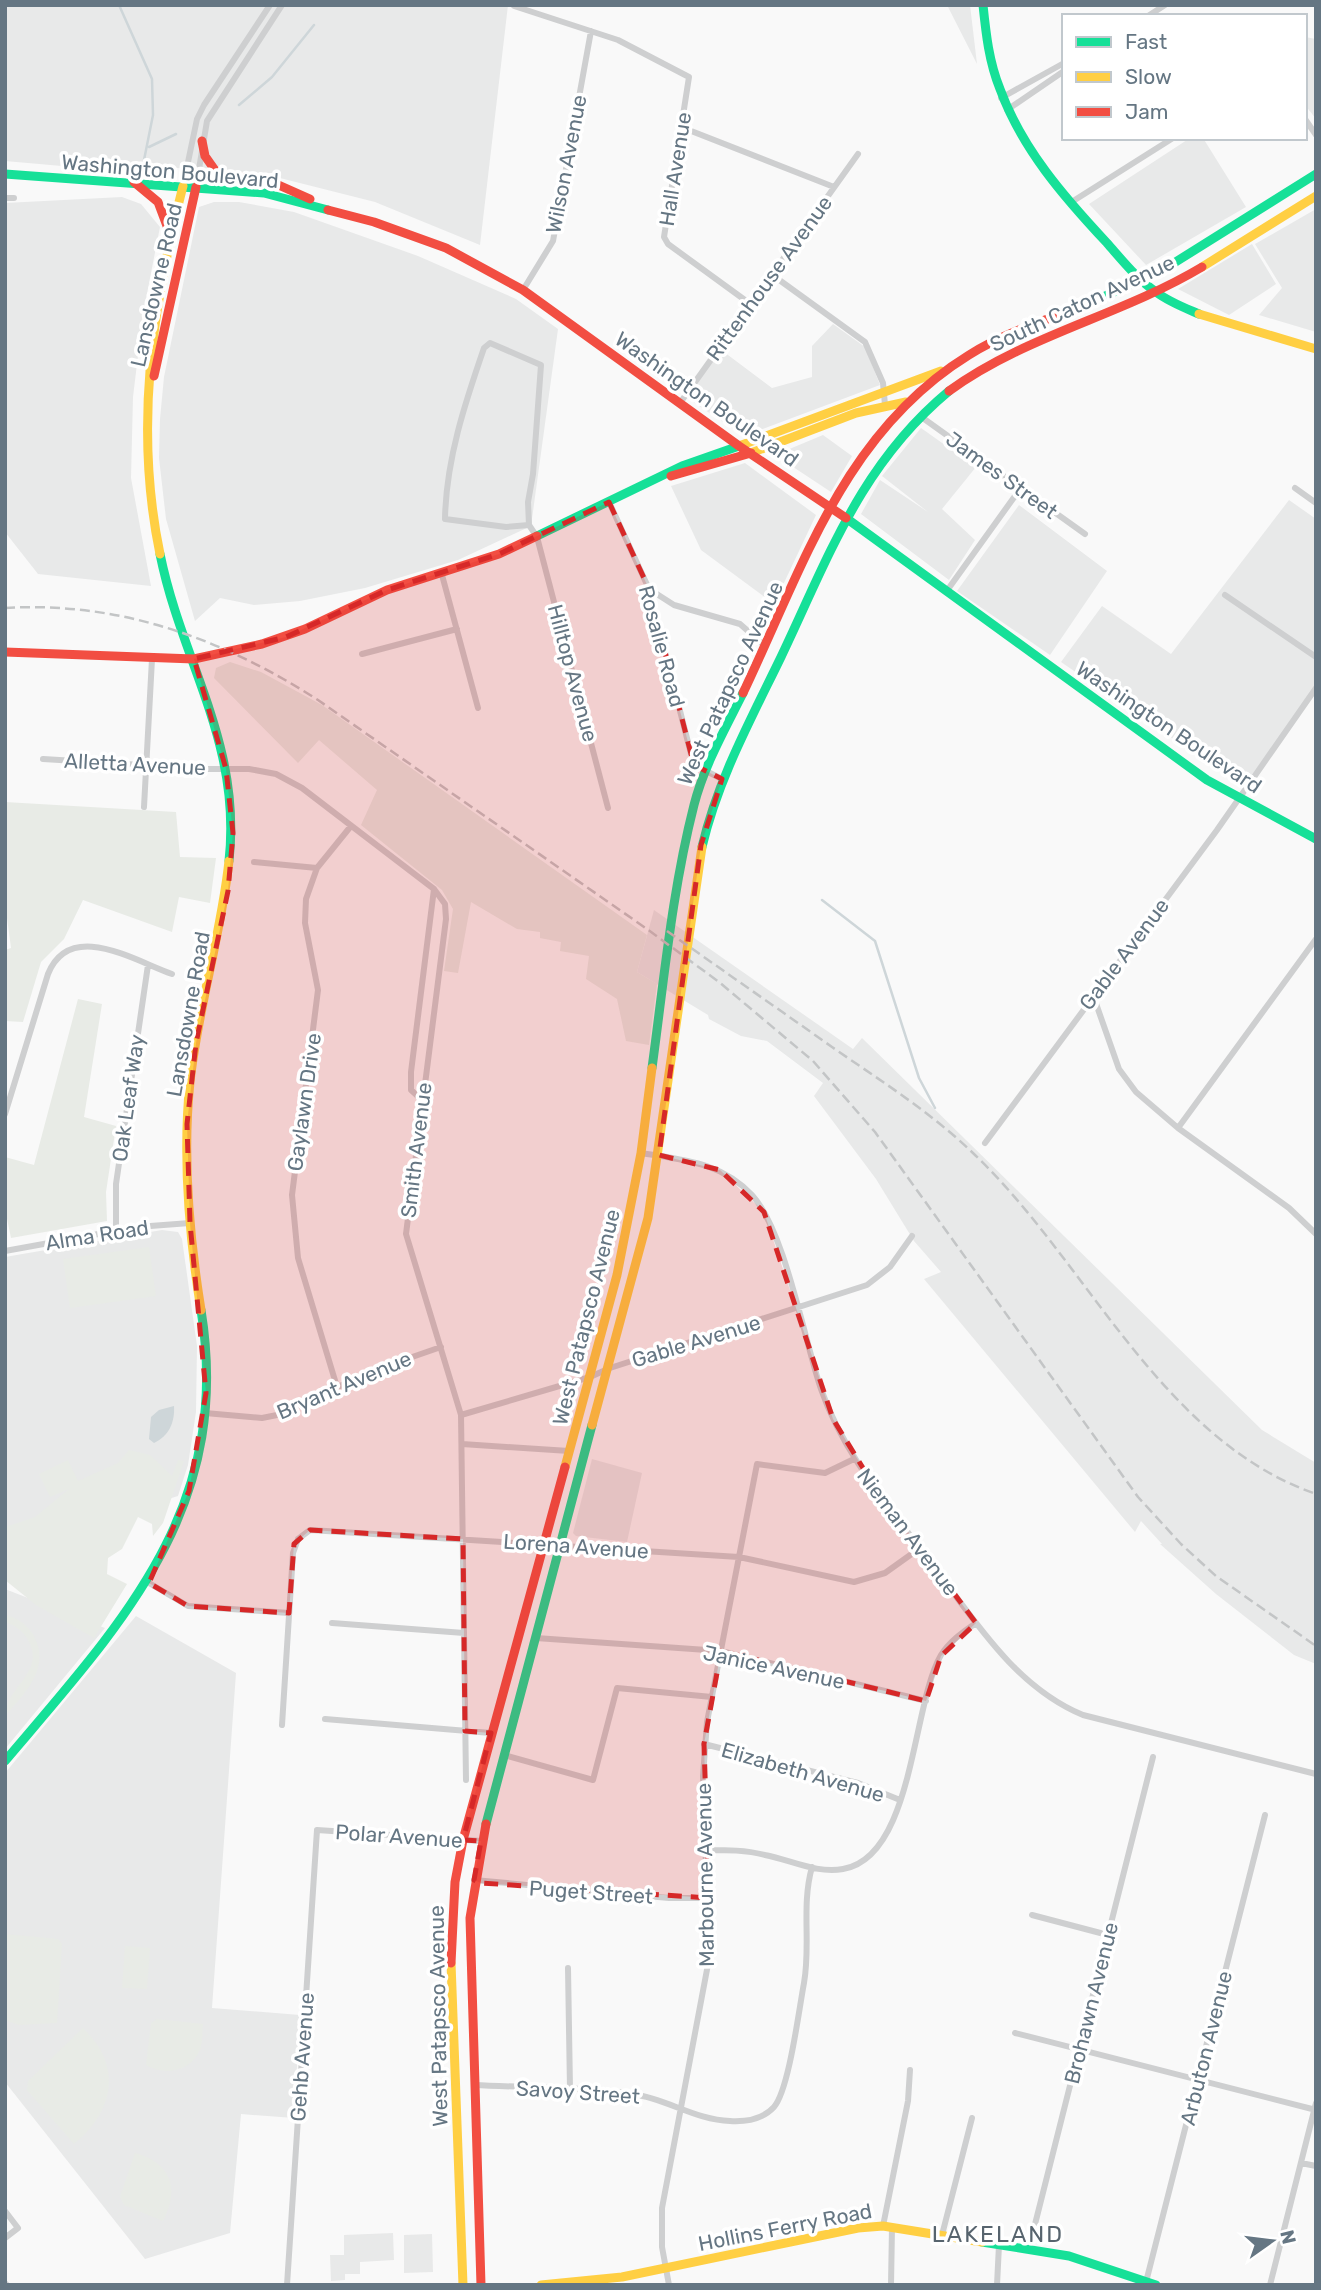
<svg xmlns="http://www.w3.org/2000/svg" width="1321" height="2290" font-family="Rubik,sans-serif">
<rect width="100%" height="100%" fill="#f9f9f9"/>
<path fill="#e8e9e9" d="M 5,5 L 508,5 L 480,245 L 375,202 L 268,175 L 138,165 L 130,172 L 5,161 Z
M 947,5 L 970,5 L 977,64 Z
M 1305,37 L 1316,39 L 1316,119 L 1305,105 Z
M 1190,138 L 1203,138 L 1246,207 L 1146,265 L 1089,204 Z
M 122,197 L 141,204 L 160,227 L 143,314 L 133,397 L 131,478 L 151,586 L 38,574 L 5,532 L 5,203 Z
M 214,202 L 239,202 L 294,212 L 418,256 L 516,299 L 558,329 L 531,526 L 458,560 L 365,588 L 300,601 L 254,605 L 220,598 L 195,621 L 166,519 L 159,458 L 160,419 L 164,377 L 199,207 Z
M 1316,209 L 1316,332 L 1259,315 L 1282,288 L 1255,244 Z
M 1252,244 L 1276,284 L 1229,315 L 1178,289 Z
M 833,324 L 865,347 L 880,385 L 744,436 L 687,398 L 720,349 L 772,388 L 812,377 L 812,346 Z
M 921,428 L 976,467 L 942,509 L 975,540 L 949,580 L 861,514 L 880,480 L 928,512 L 882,476 Z
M 823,435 L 852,456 L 831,492 L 775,455 Z
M 745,463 L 816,515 L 774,604 L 701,550 L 671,486 Z
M 1289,500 L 1316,519 L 1316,688 L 1243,787 L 1061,662 L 1102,606 L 1171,654 Z
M 1019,505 L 1107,571 L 1050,655 L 957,591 Z
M 654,910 L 853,1049 L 862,1038 L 1262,1430 L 1316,1463 L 1316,1664 L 1294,1655 L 1216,1594 L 1160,1544 L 1162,1544 L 1141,1521 L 1135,1532 L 924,1279 L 941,1272 L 914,1241 L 876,1179 L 814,1096 L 823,1083 L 767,1041 L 741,1036 L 709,1019 L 708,1015 L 637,972 Z
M 162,1230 L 178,1232 L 182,1239 L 197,1346 L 196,1412 L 188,1465 L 178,1496 L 5,1550 L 5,1257 Z
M 592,1459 L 642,1473 L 627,1542 L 576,1536 L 573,1533 Z
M 5,1589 L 105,1628 L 5,1749 Z
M 136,1616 L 236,1673 L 212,2008 L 300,2015 L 294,2118 L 241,2114 L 230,2233 L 145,2259 L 5,2082 L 5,1773 Z
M 393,2233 L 394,2260 L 360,2262 L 360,2274 L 345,2274 L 345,2280 L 331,2281 L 330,2255 L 344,2255 L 344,2235 Z
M 432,2234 L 433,2272 L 404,2273 L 404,2235 Z"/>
<path fill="#e8ebe6" d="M 230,662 L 261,672 L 322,705 L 647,935 L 637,972 L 657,984 L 649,1045 L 626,1041 L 617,999 L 586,979 L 589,956 L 560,951 L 561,942 L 540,938 L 540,932 L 517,929 L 471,902 L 458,973 L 444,971 L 453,909 L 442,890 L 361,825 L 377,790 L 319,740 L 298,763 L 214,678 L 216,668 Z
M 5,802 L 176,812 L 180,857 L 216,858 L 210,903 L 179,897 L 172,932 L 83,900 L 64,939 L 41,962 L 23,1022 L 5,1021 L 5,950 L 11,948 L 5,903 Z
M 78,999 L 102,1004 L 84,1117 L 116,1126 L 106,1192 L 107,1221 L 11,1238 L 5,1209 L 5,1157 L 34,1165 Z
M 149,1247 L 156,1296 L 70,1308 L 63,1259 Z
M 129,1450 L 150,1455 L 172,1476 L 178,1460 L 184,1461 L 163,1523 L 153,1536 L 152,1524 L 138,1517 L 122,1549 L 108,1558 L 107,1574 L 127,1584 L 94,1638 L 36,1605 L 5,1580 L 5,1527 L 35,1517 L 69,1489 L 50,1497 L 39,1474 L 68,1460 L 78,1481 L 118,1463 Z
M 5,1615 C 16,1617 26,1624 32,1633 C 53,1666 25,1693 5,1716 C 5,1687 48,1672 27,1638 C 22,1630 14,1625 5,1622 Z
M 5,1934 L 58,1939 L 62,1944 L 57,2023 L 19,2025 L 5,2020 Z
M 125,1946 L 150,1948 L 147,1989 L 122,1988 Z
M 157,2019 L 203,2024 C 202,2032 203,2044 199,2052 C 189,2072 164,2076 146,2065 L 151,2023 Z
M 83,2028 C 123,2066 114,2111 74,2144 L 27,2090 L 28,2081 Z
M 135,2153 C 171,2163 180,2188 163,2221 L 124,2205 L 120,2197 Z"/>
<path fill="#ced6d9" d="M 174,1406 C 175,1422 169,1436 154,1443 L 149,1439 L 151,1417 L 159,1410 Z"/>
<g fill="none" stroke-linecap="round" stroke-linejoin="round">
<path stroke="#ced6d9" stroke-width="2.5" d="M 119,5 L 152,79 L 153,115 L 142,170
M 239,105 L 272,77 L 314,25
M 149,147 L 176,134
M 822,900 L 875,941 L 919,1078 L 935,1108"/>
<path stroke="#cecfd0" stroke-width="6" d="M 514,6 L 618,40 L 689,77 L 664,237 L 668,244 L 749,303
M 1148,16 L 1165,5
M 1001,98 L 1064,63
M 1007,110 L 1064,71
M 1305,119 L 1316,135
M 681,127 L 834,187
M 183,186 L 197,119 L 204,105 L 270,5
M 196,187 L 207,121 L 282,5
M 5,198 L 14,198
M 1070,203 L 1173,138
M 771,274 L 865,342 L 883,383 L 885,405
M 523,290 L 553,241 L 591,31
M 680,403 L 858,154
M 920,416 L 1085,534
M 1295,488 L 1316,503
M 609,502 L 649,589 L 691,754 L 700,768 L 722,779
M 529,525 L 528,502 L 533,474 L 541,365 L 490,343 L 484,348 C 465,403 446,460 445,519 L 506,527 L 529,525 L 537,537 L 608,808
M 442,575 L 478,708
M 649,589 L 674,605 L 740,624 L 765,646
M 946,592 L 1020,489
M 1225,595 L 1316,657
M 362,654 L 457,629
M 43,759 L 208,769 L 249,769 L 276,774 L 302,788 L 434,889 L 445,904 L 446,919 L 406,1234 L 461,1415 L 466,1780
M 144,807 L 152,659
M 254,862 L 317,868
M 1093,995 L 1119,1069 L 1136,1092 L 1178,1128 L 1289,1208 L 1316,1234
M 422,1100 L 411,1090 L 411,1072 L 434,889
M 5,1114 L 48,974 C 70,920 133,960 172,974
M 1178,1128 L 1316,939
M 985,1143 L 1217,830 L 1316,688
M 641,1153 C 684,1160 721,1162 752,1195 C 785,1231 804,1339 821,1389 C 843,1453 888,1505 928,1559 C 972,1616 1013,1686 1083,1715 L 1316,1774
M 116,1231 L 116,1184 L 148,965
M 5,1251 L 137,1227 L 190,1223
M 337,1387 L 298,1258 L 292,1195 L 318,990 L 305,923 L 306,899 L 317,868 L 351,826
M 205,1413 L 262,1418 L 282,1414 L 369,1372 L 441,1347
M 461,1415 L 590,1377 L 610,1368 L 867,1285 L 890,1267 L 912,1236
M 462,1444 L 569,1451
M 149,1583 L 188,1606 L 289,1613
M 332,1623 L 464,1633
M 536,1638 L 721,1651 L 926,1701
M 325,1719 L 491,1733
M 282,1725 L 293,1553 L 298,1539 L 310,1530 L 739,1557 L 854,1582 L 885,1573 L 920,1548
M 704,1744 L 858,1783 L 900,1800
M 504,1755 L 593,1780 L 617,1688 L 712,1697
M 707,1850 C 727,1850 746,1850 765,1855 C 791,1860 817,1874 843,1869 C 914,1857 912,1704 941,1655 C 950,1641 963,1632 976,1623
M 474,1880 L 669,1898 L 709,1898
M 1032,1915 L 1108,1935
M 568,1968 L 570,2089
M 1015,2033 L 1316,2110
M 474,2085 C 527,2088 581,2086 633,2094 C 667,2099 696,2120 730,2121 C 747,2122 763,2119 774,2107 C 789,2090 799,2009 804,1983 C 811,1944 801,1906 812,1867
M 1301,2163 L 1316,2166
M 5,2211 L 18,2228 L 5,2238
M 883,2226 L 908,2101 L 910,2070
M 942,2235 L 972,2118
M 1029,2248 L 1153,1757
M 1146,2282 L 1265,1815
M 5,2283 L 7,2285
M 287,2285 L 317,1830 L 481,1841
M 669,2285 L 662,2247 L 662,2208 L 709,1959 L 703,1776 L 707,1722 L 757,1464 L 825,1473 L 854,1459
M 891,2285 L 892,2227
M 997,2285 L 999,2245
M 1270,2285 L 1316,2103"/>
<path stroke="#16e098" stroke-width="9" d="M 983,5 C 986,34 989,62 1000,89 C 1022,149 1064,197 1107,243 C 1122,260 1137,279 1156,292 C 1169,302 1185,308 1199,314
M 5,174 L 264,193 L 328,210
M 1081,307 L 1166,268 L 1316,174
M 846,518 L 1207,780 L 1316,839
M 537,536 L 682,466 L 739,446
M 160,554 C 182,663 242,743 229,861
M 702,847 C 718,779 751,719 781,657 C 829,556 861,464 949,391
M 652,1068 C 664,980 672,891 694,805 C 704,766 725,729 743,693
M 5,1761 C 123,1622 233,1508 201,1310
M 486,1824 L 592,1425
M 982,2242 L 1069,2256 L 1156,2285"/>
<path stroke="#ffcf43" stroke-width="9" d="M 1202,267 L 1316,196
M 1199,314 L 1316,349
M 739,446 L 941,371
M 751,453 L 856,413 L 906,402
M 160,554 C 134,429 152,308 183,186
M 201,1310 C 189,1235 182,1158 190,1082 C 198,1007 221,936 229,861
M 592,1425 L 648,1218 L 702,847
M 565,1467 L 617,1275 L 641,1153 L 652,1068
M 451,1963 L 463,2285
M 541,2285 L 622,2277 L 858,2228 L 883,2226 L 982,2242"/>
<path stroke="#f24e42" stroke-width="9" d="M 202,141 L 205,156 L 217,173 L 274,183 L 310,199
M 134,182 L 158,202 L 170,234
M 328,210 L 374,222 L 446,248 L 523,290 L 739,446 L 846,518
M 154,376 L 196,187
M 949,391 C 1026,335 1120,316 1202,267
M 671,476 L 751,453
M 5,652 L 194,659 L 262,644 L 305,629 L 387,590 L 499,554 L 537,536
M 743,693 C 803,567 844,432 969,355 C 1004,333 1043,321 1081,307
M 451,1963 L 455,1882 L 463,1840 L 565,1467
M 481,2285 L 470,1918 L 486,1824"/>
<path stroke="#c3c5c6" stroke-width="2.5" stroke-dasharray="10 5" stroke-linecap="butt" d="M 5,608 C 120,601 223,639 318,700 L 647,929 L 719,982 L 813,1061 L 875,1132 L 1138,1497 L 1181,1544 L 1216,1576 L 1316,1646
M 667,931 C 722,970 777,1008 832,1047 C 881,1081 932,1113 975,1155 C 1088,1263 1161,1440 1316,1494"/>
</g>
<path fill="#d62828" fill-opacity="0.2" stroke="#d62828" stroke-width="5" stroke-dasharray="14 9" stroke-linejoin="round" d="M 609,502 L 649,589 L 691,754 L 700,768 L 722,779 L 701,845 L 659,1155 L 720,1170 L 764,1212 L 833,1419 L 874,1486 L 976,1623 L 941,1656 L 926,1701 L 721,1651 L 704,1744 L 709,1898 L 481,1883 L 474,1880 L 481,1841 L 463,1840 L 491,1733 L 465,1731 L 463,1539 L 310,1530 L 294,1544 L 289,1613 L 188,1606 L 149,1583 L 189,1491 L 206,1393 L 190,1223 L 187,1124 L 196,1043 L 228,891 L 233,833 L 226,769 L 194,659 L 286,637 L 387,590 L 499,554 Z"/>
<g text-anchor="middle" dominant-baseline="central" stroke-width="7" stroke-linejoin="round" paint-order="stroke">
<g font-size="21" fill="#657683" stroke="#fff">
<text transform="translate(566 164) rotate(-79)">Wilson Avenue</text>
<text transform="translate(675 169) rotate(-81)">Hall Avenue</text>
<text transform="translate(170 171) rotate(5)">Washington Boulevard</text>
<text transform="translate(769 278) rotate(-54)">Rittenhouse Avenue</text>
<text transform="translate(156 285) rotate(-77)">Lansdowne Road</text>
<text transform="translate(1082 303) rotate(-25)">South Caton Avenue</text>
<text transform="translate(707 399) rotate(35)">Washington Boulevard</text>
<text transform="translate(1002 475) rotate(36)">James Street</text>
<text transform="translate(662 646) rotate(75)">Rosalie Road</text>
<text transform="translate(573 673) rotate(75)">Hilltop Avenue</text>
<text transform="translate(730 683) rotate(-65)">West Patapsco Avenue</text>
<text transform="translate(1169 727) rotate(34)">Washington Boulevard</text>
<text transform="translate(135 764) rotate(3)">Alletta Avenue</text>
<text transform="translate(1124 954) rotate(-53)">Gable Avenue</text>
<text transform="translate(188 1014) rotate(-80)">Lansdowne Road</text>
<text transform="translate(128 1098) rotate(-82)">Oak Leaf Way</text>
<text transform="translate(304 1102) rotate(-82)">Gaylawn Drive</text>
<text transform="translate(416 1150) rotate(-83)">Smith Avenue</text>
<text transform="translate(97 1235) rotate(-9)">Alma Road</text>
<text transform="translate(586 1317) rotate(-76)">West Patapsco Avenue</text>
<text transform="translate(696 1341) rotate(-17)">Gable Avenue</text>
<text transform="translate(344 1385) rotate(-23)">Bryant Avenue</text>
<text transform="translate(908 1532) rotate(53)">Nieman Avenue</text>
<text transform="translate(576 1546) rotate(4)">Lorena Avenue</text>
<text transform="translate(774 1667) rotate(12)">Janice Avenue</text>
<text transform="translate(803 1772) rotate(16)">Elizabeth Avenue</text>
<text transform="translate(399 1836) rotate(4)">Polar Avenue</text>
<text transform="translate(705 1875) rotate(-91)">Marbourne Avenue</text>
<text transform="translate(591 1892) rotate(4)">Puget Street</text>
<text transform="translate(1091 2003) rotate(-76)">Brohawn Avenue</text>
<text transform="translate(438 2016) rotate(-91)">West Patapsco Avenue</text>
<text transform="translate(1206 2048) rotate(-76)">Arbuton Avenue</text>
<text transform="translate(302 2057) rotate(-86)">Gehb Avenue</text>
<text transform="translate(578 2092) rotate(4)">Savoy Street</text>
<text transform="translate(785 2227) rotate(-11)">Hollins Ferry Road</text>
</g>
<g font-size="23" letter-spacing="2" fill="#57646e" stroke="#fff">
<text x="998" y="2234">LAKELAND</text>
</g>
</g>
<rect width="1321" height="2290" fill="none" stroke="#657683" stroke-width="14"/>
<rect x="1062" y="14" width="245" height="126" fill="#ffffff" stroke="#c1c8cd" stroke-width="2"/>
<rect x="1076" y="37" width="35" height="10" fill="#16e098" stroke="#c1c8cd" stroke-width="2"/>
<text x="1125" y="49" font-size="21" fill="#657683">Fast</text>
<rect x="1076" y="72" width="35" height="10" fill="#ffcf43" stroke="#c1c8cd" stroke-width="2"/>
<text x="1125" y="84" font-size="21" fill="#657683">Slow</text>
<rect x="1076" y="107" width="35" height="10" fill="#f24e42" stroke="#c1c8cd" stroke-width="2"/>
<text x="1125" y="119" font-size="21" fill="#657683">Jam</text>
<g transform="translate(1272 2241) rotate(76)" stroke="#ffffff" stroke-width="5" paint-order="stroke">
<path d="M0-5L12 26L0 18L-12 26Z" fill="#657683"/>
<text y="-10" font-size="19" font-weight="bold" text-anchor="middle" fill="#657683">N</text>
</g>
</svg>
